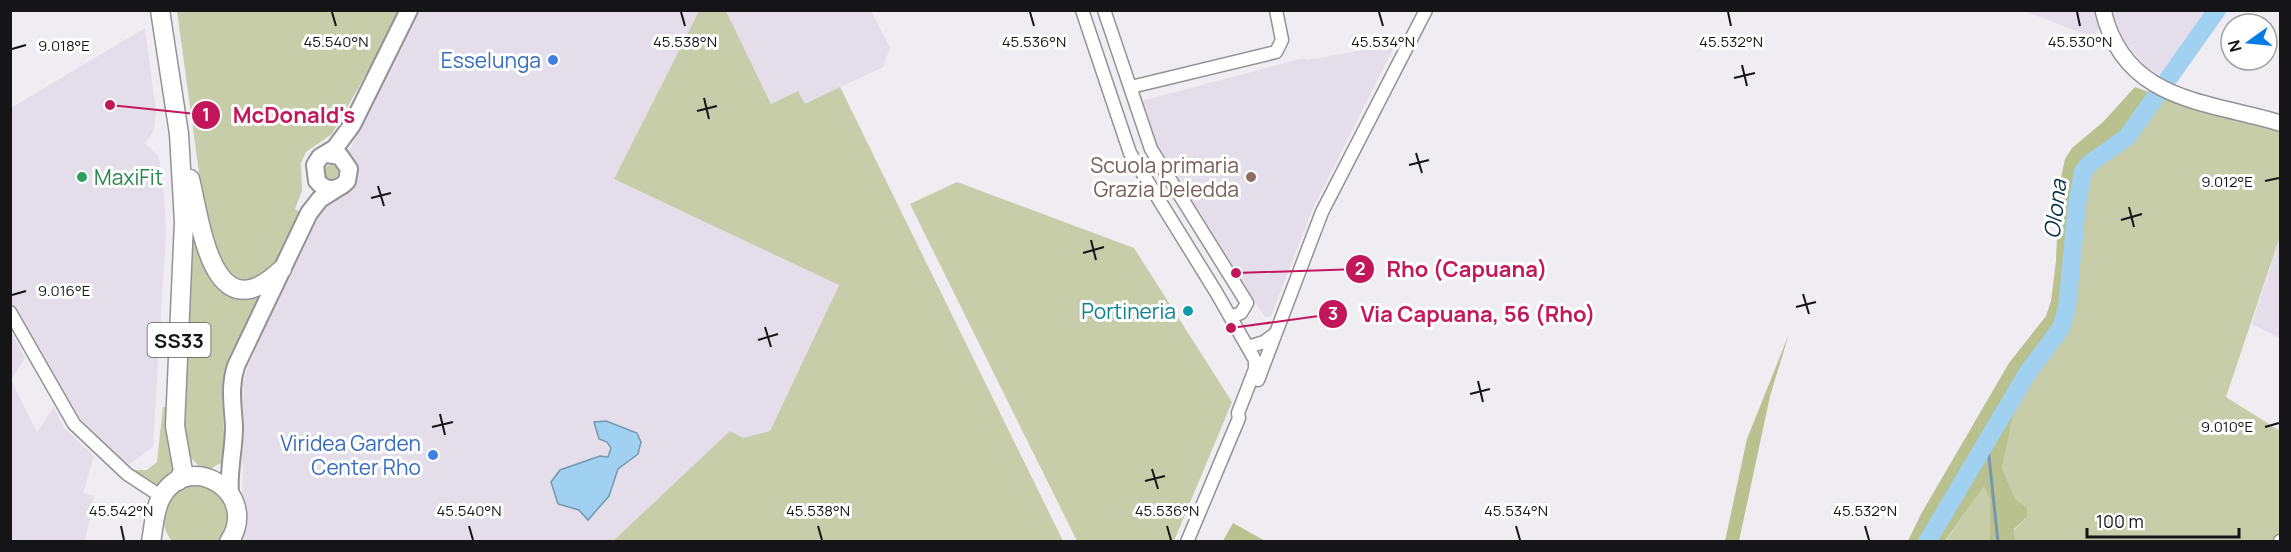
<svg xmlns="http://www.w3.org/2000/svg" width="2291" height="552" font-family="Manrope,sans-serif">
<rect width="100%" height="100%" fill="#efecf2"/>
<path fill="#e4deea" d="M 418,11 L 699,11 L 614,179 L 839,284 L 770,431 L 743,438 L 730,431 L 613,541 L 240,542 L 243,470 L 239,396 L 248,366 L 312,226 Z
M 726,11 L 871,11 L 890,48 L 883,67 L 805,104 L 798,91 L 771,104 Z
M 2024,11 L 2099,11 L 2102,25 L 2092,37 Z
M 2112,11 L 2217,11 L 2166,79 L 2146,67 L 2125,42 Z
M 145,28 L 156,112 L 154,130 L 145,143 L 158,156 L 163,175 L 166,232 L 153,447 L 127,466 L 74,412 L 11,307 L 11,108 Z
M 1391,45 L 1394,47 L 1312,210 L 1271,316 L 1265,317 L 1153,144 L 1141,101 L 1304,58 L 1308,60 Z
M 2280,236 L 2280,338 L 2252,324 Z
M 11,331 L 25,358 L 11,380 L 37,432 L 54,407 L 64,428 L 94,456 L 83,493 L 94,496 L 85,541 L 11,541 Z"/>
<path fill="#c7cda8" d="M 177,11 L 402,11 L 332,134 L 306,152 L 301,163 L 302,191 L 295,209 L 301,213 C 286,243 274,284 234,280 L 209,246 Z
M 699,11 L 726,11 L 771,104 L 798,91 L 805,104 L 840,87 L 1063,541 L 613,541 L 730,431 L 743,438 L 770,431 L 839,285 L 614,179 Z
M 2163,98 L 2280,128 L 2280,236 L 2226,397 L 2280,431 L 2280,535 L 2276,541 L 2015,541 L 2014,530 L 2027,517 L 2016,500 L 2002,468 L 2014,400 L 2061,341 L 2074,309 L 2078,242 L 2088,177 L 2092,171 L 2133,142 Z
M324 172a7 7 0 1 1 14 0a7 7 0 1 1-14 0Z
M 957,182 L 1134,248 L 1232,402 L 1174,541 L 1077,541 L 910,204 Z
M 194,205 L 227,287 L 266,286 L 226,371 L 222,393 L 225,456 L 221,463 L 210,469 L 200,467 L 190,457 L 181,419 Z
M 163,407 L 168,407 C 168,418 166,430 168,441 C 170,457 181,478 158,485 L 133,470 L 147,470 L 157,462 Z
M 197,482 L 218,489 L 232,519 L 221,541 L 173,542 C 159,527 159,498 179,488 C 185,485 191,484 197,482 Z
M 1984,485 L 1990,500 L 1990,541 L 1945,542 Z"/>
<path fill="#b9c18f" d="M 2135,87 L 2154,94 L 2123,135 L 2087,160 L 2074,177 L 2064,306 L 2053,334 L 2026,366 L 2015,385 L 2014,409 L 2002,468 L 2016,500 L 2027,508 L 2027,517 L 2014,529 L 2015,541 L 1990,541 L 1990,500 L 1984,486 L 1945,541 L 1908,541 L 1921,514 L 2009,363 L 2046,316 L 2051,301 L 2056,261 L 2059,187 L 2065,159 L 2072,148 L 2103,122 Z
M 1789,334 L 1770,396 L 1739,541 L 1725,541 L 1747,439 Z
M 1233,523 L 1265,541 L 1223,541 Z"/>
<path fill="#a0d1f1" stroke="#7698af" stroke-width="1.5" d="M 606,421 L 637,433 L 641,442 L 638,454 L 618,469 L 609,496 L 588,520 L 579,510 L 558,504 L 551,482 L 560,470 L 600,456 L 608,457 L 611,448 L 607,442 L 599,439 L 594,422 Z"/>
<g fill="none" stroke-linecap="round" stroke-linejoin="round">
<path stroke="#7698af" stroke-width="3" d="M 1987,438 L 1998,542"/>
<path stroke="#a0d1f1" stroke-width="18" d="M 1927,542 L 2028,372 L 2061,328 L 2067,308 L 2077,204 L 2083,172 L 2089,164 L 2127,137 L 2217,10"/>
<g stroke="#949297" stroke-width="15">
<path id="minor" d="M 1082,10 L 1130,153 L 1216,292 L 1255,360 L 1255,369 L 1238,413 L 1239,418 L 1187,542
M 1104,10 L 1151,149 L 1247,303 L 1241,313 L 1231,317
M 1131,87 L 1276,52 L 1282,40 L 1276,10
M 10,312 L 74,424 L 127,474 L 162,497
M 1248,347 L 1264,342 L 1276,333
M 1258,380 L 1322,212 L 1426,10
M 2280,542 L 2280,541"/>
</g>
<g stroke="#949297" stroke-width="18">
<path id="tertiary" d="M 2103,10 C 2124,102 2207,101 2280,123"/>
</g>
<g stroke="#949297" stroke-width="20">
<path id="secondary" d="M 327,154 L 340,156 L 349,169 L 347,181 C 338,191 326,192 317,181 L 315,165 L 320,157 L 335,148 L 352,125 L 409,10
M 230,494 C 228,471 234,450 234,427 C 233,405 229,388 236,366 L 309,213 L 320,199 L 336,189"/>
</g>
<g stroke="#949297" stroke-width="21">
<path id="primary" d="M 160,10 L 179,134 L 184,222 L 175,426 L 183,471 L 178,481
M 190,179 C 201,223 212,336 282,269
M 151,542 C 154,527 154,509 162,496 C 190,449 261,493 229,542"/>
</g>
<use href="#minor" stroke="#fff" stroke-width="12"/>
<use href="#tertiary" stroke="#fff" stroke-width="15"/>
<use href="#secondary" stroke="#fff" stroke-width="16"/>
<use href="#primary" stroke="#fff" stroke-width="18"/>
</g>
<path fill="none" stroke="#151416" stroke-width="2" d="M 332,12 L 336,26M 681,12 L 685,26M 1030,12 L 1034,26M 1379,12 L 1383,26M 1728,12 L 1731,26M 2077,12 L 2080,26M 12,49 L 26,45M 1742,65 L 1747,86M 1734,78 L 1755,73M 704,98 L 709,119M 697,111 L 717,106M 1416,153 L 1422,173M 1409,165 L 1429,160M 2265,181 L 2279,178M 378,186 L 384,206M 371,198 L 391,193M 2129,207 L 2134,227M 2121,220 L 2142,214M 1091,240 L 1096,260M 1083,253 L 1104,247M 1803,294 L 1809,314M 12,295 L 26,291M 1796,307 L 1816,302M 765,327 L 771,347M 758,340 L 778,334M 1478,381 L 1483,402M 1470,394 L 1490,389M 440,414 L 445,435M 432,427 L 453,422M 2265,427 L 2279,423M 1152,469 L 1158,489M 1145,481 L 1165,476M 121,526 L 124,540M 469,526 L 473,540M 818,526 L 822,540M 1167,526 L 1171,540M 1516,526 L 1520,540M 1865,526 L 1869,540"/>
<g fill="#3f7fe0" stroke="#fff" stroke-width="2">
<circle cx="553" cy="60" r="6"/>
<circle cx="433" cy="455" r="6"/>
</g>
<circle fill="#2e9e5b" stroke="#fff" stroke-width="2" cx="82" cy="177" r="6"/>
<circle fill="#8d6e63" stroke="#fff" stroke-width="2" cx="1251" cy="177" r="6"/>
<circle fill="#0f9aa8" stroke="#fff" stroke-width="2" cx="1188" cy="311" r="6"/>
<g text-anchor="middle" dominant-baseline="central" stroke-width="6" stroke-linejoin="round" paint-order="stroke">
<rect fill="#fff" stroke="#5b5a5c" stroke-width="1.5" x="147.5" y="323" width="63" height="34" rx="4.5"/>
<g font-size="20" font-weight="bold" fill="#151416">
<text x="179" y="340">SS33</text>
</g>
<g font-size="21" fill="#366cbe" stroke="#fff" text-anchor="end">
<text x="541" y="60">Esselunga</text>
<text x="421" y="443">Viridea Garden<tspan x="421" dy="24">Center Rho</tspan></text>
</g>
<g font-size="21" fill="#785e54" stroke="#fff" text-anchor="end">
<text x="1239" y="165">Scuola primaria<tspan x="1239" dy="24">Grazia Deledda</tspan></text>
</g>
<g font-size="21" fill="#27864d" stroke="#fff" text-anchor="start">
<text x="94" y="177">MaxiFit</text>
</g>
<g font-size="21" fill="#0d838f" stroke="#fff" text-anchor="end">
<text x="1176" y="311">Portineria</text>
</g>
<g font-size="22" font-style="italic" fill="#0a344a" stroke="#fff">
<text transform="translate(2055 209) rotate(-83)">Olona</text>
</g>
</g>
<g font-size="15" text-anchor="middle" fill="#151416" stroke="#fff" stroke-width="6" stroke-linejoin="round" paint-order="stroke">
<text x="336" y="47">45.540°N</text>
<text x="685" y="47">45.538°N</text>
<text x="1034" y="47">45.536°N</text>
<text x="1383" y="47">45.534°N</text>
<text x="1731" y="47">45.532°N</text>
<text x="2080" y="47">45.530°N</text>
<text x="64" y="51">9.018°E</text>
<text x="2227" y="187">9.012°E</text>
<text x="64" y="296">9.016°E</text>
<text x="2227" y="432">9.010°E</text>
<text x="121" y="516">45.542°N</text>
<text x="469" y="516">45.540°N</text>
<text x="818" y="516">45.538°N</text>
<text x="1167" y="516">45.536°N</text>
<text x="1516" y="516">45.534°N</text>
<text x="1865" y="516">45.532°N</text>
</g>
<path fill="none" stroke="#c2185b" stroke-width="2" d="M110 105L206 115M1236 273L1360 269M1231 328L1333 314"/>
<g fill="#c2185b" stroke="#fff" stroke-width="2">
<circle cx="110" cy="105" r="6"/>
<circle cx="1236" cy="273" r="6"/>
<circle cx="1231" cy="328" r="6"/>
<circle cx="206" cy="115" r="15"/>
<circle cx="1360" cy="269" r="15"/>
<circle cx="1333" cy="314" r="15"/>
</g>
<g font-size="18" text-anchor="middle" font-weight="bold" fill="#fff">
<text x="206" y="121">1</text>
<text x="1360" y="275">2</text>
<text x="1333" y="320">3</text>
</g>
<g font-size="22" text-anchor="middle" font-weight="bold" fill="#c2185b" stroke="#fff" stroke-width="6" stroke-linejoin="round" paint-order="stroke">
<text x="294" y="123">McDonald's</text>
<text x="1467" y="277">Rho (Capuana)</text>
<text x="1478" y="322">Via Capuana, 56 (Rho)</text>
</g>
<rect width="2291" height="552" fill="none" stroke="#151416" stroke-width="24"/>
<g transform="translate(2249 42) rotate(255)"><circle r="28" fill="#ffffff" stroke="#a1a1a2" stroke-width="1.5"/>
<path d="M0-4.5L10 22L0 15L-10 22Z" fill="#077de4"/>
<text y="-9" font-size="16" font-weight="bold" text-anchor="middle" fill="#151416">N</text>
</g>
<path d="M2087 528v9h152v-9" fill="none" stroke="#151416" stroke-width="3"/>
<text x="2096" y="528" font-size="18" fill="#151416" stroke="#ffffff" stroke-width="4.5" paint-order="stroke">100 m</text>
</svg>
